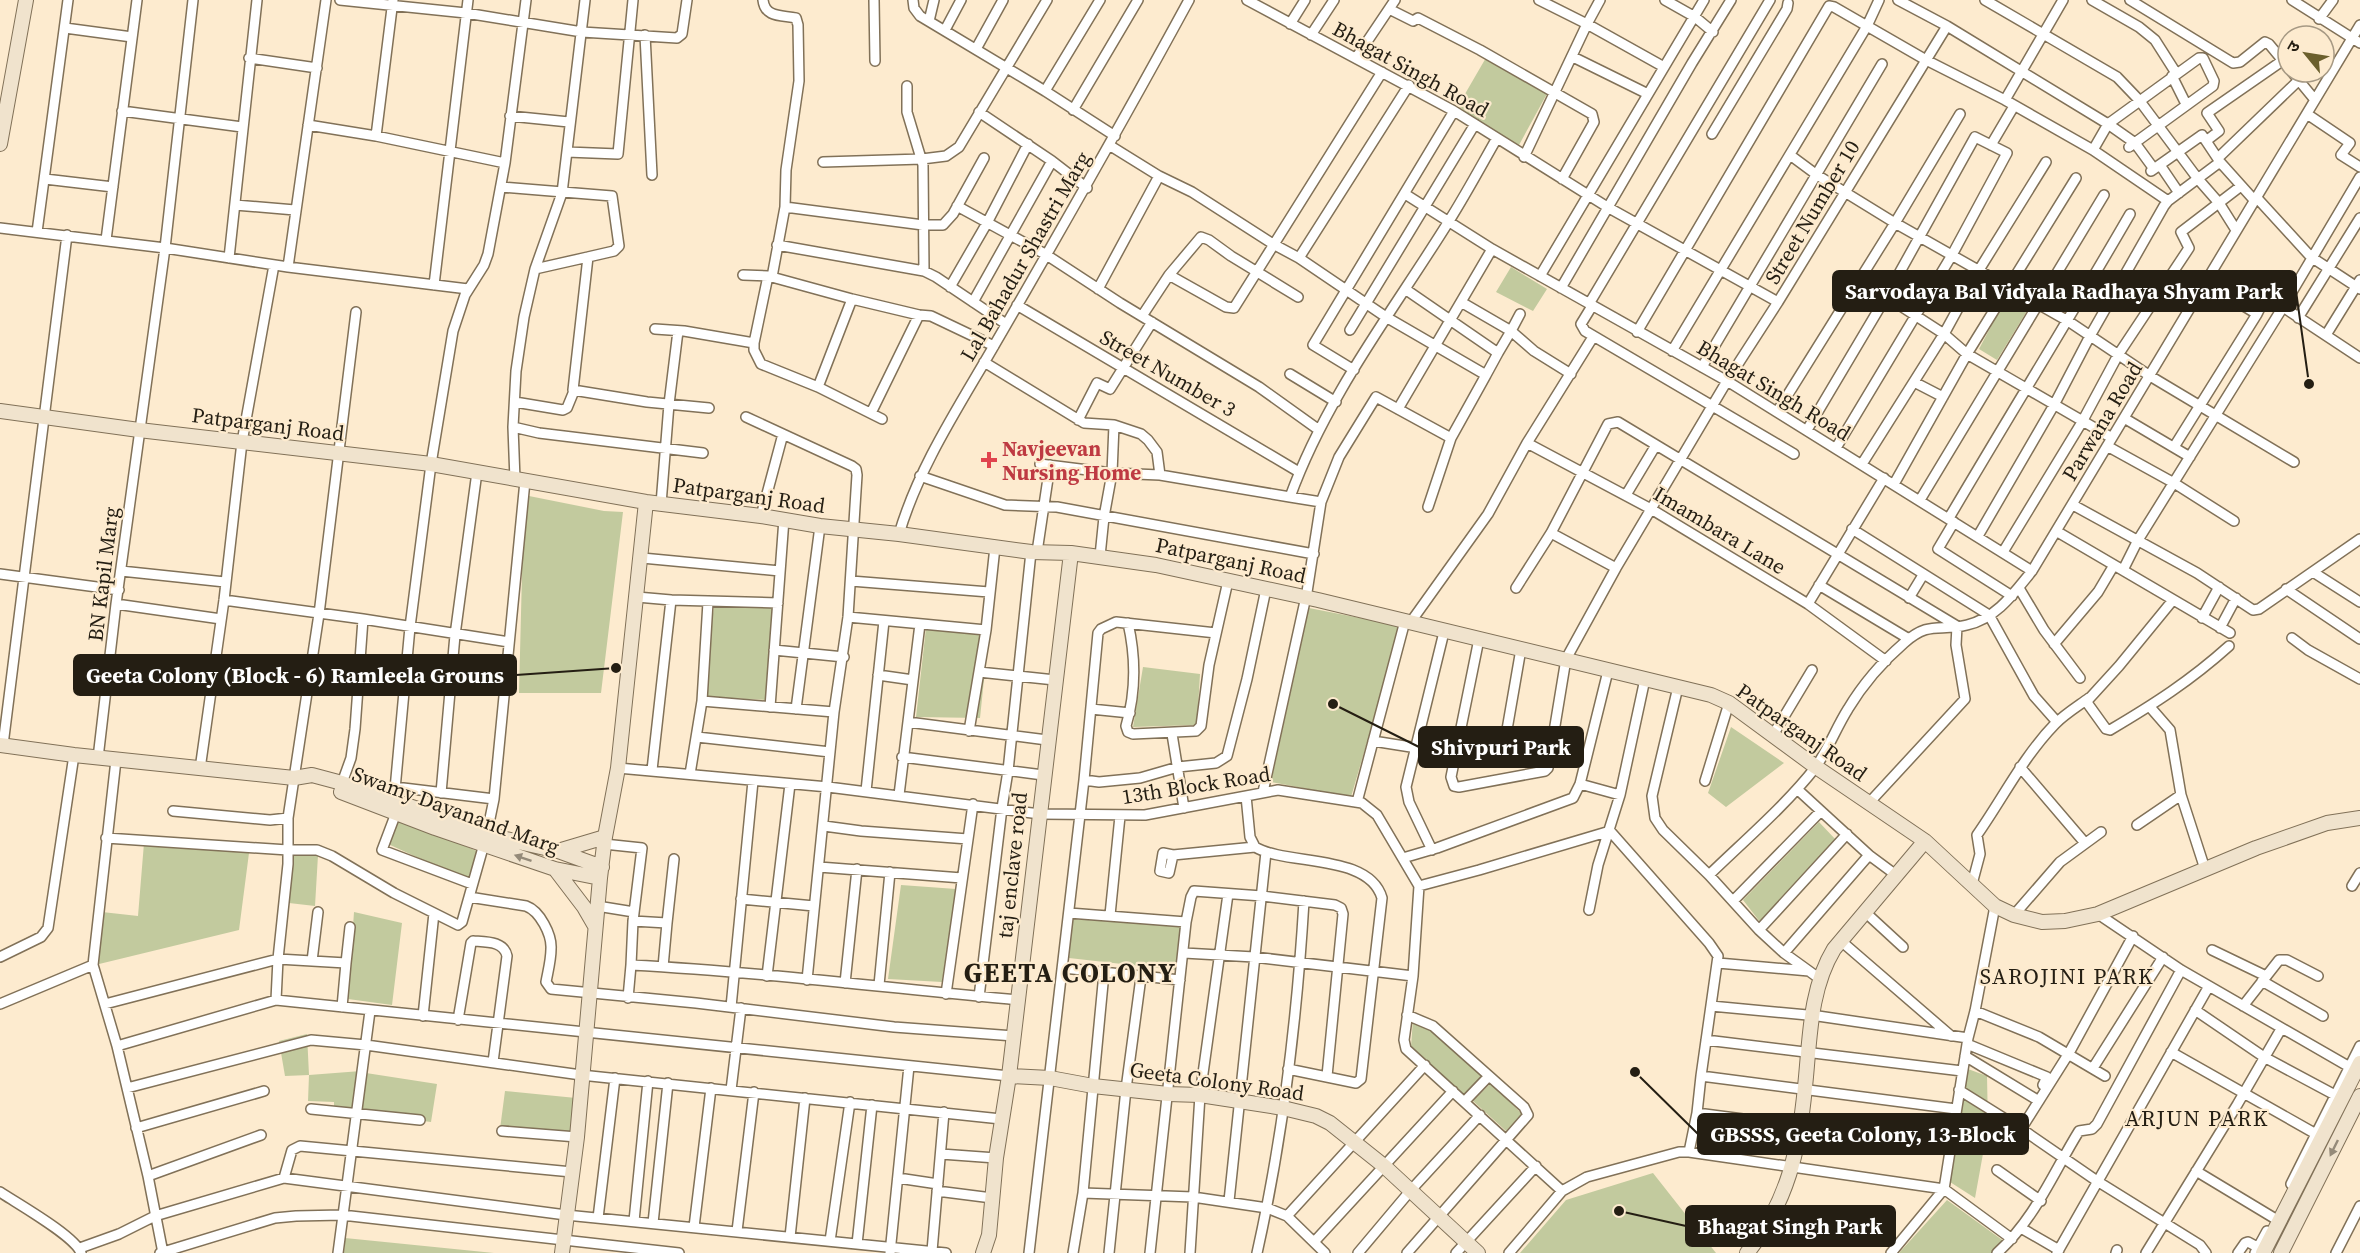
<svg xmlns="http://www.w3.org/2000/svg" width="2360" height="1253" font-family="'Source Serif 4','Noto Sans Devanagari',serif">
<rect width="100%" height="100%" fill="#fdebcf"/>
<path fill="#c2ca9e" d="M 1487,56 L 1548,92 L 1519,145 L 1486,127 L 1458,106 Z
M 1511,267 L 1547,289 L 1533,311 L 1496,292 Z
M 2006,298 L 2027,311 L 1997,360 L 1979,349 Z
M 524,495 L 604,511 L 623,512 L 601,693 L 519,693 Z
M 714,607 L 775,607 L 768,700 L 701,697 Z
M 1309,608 L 1401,626 L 1351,797 L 1271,782 Z
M 926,628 L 989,631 L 980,718 L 916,717 Z
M 1143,667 L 1200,674 L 1197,725 L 1133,727 Z
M 1731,727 L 1784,763 L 1726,807 L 1708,793 Z
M 398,817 L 479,852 L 467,880 L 388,844 Z
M 1819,822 L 1836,840 L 1760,922 L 1743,900 Z
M 144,843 L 249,853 L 239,930 L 95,965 L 102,912 L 138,916 Z
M 289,854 L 318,855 L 315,906 L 289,903 Z
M 901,885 L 956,889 L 942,982 L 888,979 Z
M 354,912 L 402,923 L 392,1005 L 348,999 Z
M 1072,919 L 1184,926 L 1175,970 L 1069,958 Z
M 1413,1019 L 1431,1027 L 1483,1076 L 1464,1097 L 1411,1047 Z
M 307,1034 L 309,1075 L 361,1071 L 352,1112 L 334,1112 L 334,1102 L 308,1101 L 309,1075 L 285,1076 L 279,1041 Z
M 1968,1069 L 1987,1076 L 1988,1126 L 1975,1198 L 1950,1182 Z
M 366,1073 L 437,1084 L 431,1122 L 361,1113 Z
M 1491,1083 L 1522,1114 L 1506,1131 L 1473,1101 Z
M 505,1091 L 576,1098 L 572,1137 L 500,1129 Z
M 1653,1173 L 1716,1253 L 1520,1253 L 1566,1200 Z
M 1947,1200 L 2005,1242 L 1999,1253 L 1899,1253 Z
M 345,1238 L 494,1253 L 344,1253 Z"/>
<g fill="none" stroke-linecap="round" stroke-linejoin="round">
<g stroke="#817158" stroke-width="12">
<path id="street" d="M 340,0 L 466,13 L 582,32 L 677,38 L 682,34 L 687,0
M 763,0 C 765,18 782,15 796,18 L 798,25 L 799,81 L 786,170 L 785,207 L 923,225 L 943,225 L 953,214 L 984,158
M 874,0 L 875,61
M 913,0 L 914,8 L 920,16 L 1045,91 L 1115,136
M 1247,0 L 1454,111 L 1609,208 L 1778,302
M 1539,0 L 1587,24 L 1664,67
M 1665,0 L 1695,17 L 1713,32
M 1898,0 L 1947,26 L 2108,124 L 2135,143 L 2154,169
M 1985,0 L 2117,77 L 2139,100 L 2198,179 L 2219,203 L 2236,230
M 2092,0 L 2139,27 L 2155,40 L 2176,73
M 2130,0 L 2233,63 L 2240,62 L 2265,42 L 2269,44 L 2288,67
M 2292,0 L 2360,43
M 1389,9 L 1413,21 L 1418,18 L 1480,50 L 1592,114 L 1594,122 L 1562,179
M 2319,19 L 2333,0
M 929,21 L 934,0
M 1290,24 L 1305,0
M 65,28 L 132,37
M 945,30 L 961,0
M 645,35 L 652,175
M 1311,35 L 1334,0
M 976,49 L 1003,0
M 1573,57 L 1648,94
M 249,58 L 317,68
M 1356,58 L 1395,0
M 2292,72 L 2315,100
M 2172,76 L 2186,104
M 907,86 L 907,112 L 923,165 L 924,271
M 1045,91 L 1100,0
M 2005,100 L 2093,150 L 2168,201
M 1073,110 L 1138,0
M 122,111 L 242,127
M 979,112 L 1052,161 L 1087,188
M 2307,114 L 2350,143 L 2341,155 L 2360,167
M 510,116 L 569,122
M 308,125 L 376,136 L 505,163
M 1712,134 L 1787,9 L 1788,3
M 376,136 L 393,0
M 2206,141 L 2219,131 L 2207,113 L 2282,61
M 1109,145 L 1159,176 L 1192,192 L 1273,244 L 1299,258 L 1386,317 L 1486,375 L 1451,438
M 1991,145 L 2014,106
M 2093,150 L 2108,124 L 2199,58 L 2203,58 L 2214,81 L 2213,86 L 2129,147
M 567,152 L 618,154 L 633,0
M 1790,155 L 1817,175 L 1895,223 L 2068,321 L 2150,376 L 2294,462
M 1524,157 L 1587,24 L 1600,0
M 2218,158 L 2299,80
M 823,162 L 922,159 L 946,156 L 959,147 L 1047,0
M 2160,165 L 2179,193
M 2151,171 L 2202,135 L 2220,162 L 2255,201
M 45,179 L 113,187
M 501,187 L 612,196 L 619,246 L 614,251 L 588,257 L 573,390 L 647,402 L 709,408
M 1405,194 L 1492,249 L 1727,381 L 2032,571
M 2257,198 L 2311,257 L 2360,289
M 235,205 L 295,210
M 957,206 L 1045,254 L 1120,303 L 1259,387 L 1319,430
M 0,228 L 165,248 L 288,267 L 468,289
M 37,232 L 68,0
M 106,240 L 137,0
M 777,245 L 924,271 L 936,277 L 1006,324
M 229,258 L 257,0
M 1299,258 L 1409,85
M 288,267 L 326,0
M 535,269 L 588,257
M 743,275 L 768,276 L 852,299 L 919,315 L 931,316 L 994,346
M 1169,275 L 1226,307 L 1234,308 L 1382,72
M 768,276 L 754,343 L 754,350 L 761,364 L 818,387 L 882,419
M 1540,276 L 1704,0
M 772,277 L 785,207
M 1859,279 L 1944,334 L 1967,354 L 2112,438
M 2206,283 L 2257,314
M 434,285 L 468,0
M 950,287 L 987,223 L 1028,144
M 1561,288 L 1692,63 L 1731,0
M 1098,289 L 1159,176
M 1405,289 L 1498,353 L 1486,375
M 973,302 L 1052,161
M 1461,302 L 1511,331 L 1498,353
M 1589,304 L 1770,0
M 1017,305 L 1299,472
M 1592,306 L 1581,324 L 1585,331 L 1794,454
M 2283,307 L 2360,358
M 1520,314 L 1511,331 L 1534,351 L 1571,374
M 1142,316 L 1169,275 L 1201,237 L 1209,240 L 1231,256 L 1298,297
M 2298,318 L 2360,218
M 655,329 L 684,331 L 754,343
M 1350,330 L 1475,124
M 1637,332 L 1829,6 L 1834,7 L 1926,60 L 2005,100 L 2063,0
M 2326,335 L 2360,280
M 1672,351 L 1867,26 L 1879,0
M 984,362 L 1084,423 L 1114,425 L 1141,434 L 1148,440 L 1157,452 L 1160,475
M 1702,367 L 1882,64
M 1354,370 L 1313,345 L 1454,111
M 1290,374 L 1336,402
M 1914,382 L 1943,397
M 818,387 L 852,299
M 515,402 L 563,410 L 567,408 L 574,391
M 1398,409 L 1492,249
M 1777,412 L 1895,223 L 1960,114
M 871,413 L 919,315
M 746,417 L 852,466 L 856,469 L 857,475 L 848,617 L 834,712 L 807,980
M 2124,418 L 2190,457
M 1078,420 L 1097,383 L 1110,389 L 1152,322
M 513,427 L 539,433 L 703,453
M 1807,430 L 1886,297 L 1975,137 L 2007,153 L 1952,255 L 1836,448
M 1527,443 L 1651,509 L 1808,604 L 1886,661
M 2107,446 L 2174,483 L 2234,521
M 2174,447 L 2257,314 L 2268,292
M 1040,464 L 1112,473 L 1160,475 L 1290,497
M 1862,464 L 1944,334 L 1979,270 L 2046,162
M 920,476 L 1005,505 L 1057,507 L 1314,554
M 515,480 L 513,427 L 516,371 L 524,317 L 535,269 L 562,193 L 585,0
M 1894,484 L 1967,354 L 2076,178
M 1626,495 L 1656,445
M 1920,500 L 2104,195
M 1321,502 L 1339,457 L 1376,397 L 1451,438 L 1428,507
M 661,504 L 669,404 L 678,331
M 2073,505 L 2197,573 L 2253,610 L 2259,609 L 2360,539
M 761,516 L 783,434
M 1949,518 C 2009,416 2071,316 2130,214
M 1954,522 L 1938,549 L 2012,596
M 1852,529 L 1989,615 L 2034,696 L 2057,722
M 2056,531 L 2230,633
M 1551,533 L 1616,568
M 899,534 C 919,466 960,405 995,344 C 1061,230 1126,116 1189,0
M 1978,536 L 2054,405 L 2090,336 L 2164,206 L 2168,201 L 2220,162
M 1037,552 L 1050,465
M 2003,552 L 2082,422 L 2118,355 L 2189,248 L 2181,232 L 2241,186
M 1100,556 L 1104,517 L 1112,473 L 1114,425
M 642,558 L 780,571
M 2123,570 L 2138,540 L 2283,307 L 2360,177
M 121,571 L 225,582
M 2313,572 L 2360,602
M 0,574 L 119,590
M 851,581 L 989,592
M 1819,585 L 1909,639
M 1516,588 L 1551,533 L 1608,424 L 1618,422 L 1957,626 L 1956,645 L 1965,699 L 1868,804
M 2019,588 L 2044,630 L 2080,678
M 2286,589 L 2360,639
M 637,597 L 671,600 L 778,603
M 1909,598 L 1923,575
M 224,600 L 363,619 L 509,642
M 2173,600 L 2119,666 L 2088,700 L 2088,704 L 2106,729 L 2110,730 C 2154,704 2190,681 2229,646
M 116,604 L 221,619
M 1808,604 L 1884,478
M 848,617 L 986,630
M 2202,618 L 2219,587
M 1128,623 C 1136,658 1136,692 1126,726 L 1128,732 L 1133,734 L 1196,731 L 1201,726 L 1209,665 L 1228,581
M 1410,623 L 1488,514 L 1527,443 L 1593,337
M 2220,628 L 2236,598
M 2292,638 L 2308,650 L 2360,679
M 1479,639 L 1451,777 L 1454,786 L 1459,787 L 1545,771 L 1548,768 L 1566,659 L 1616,568 L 1727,381 L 1778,302 L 1947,26
M 2054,644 L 2098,592 L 2114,565
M 774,650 L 844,657
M 979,672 L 1055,680
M 878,675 L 913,680
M 1678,687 L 1652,796 L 1655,818 L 1663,830 L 1709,875 L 1759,930 L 1784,953 L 1820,979
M 702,701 L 834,712
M 770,707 L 784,519
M 2150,707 L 2170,730 L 2181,795 L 2205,869
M 796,709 L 820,526
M 1091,709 L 1130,713
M 908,722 L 1047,740
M 969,731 L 986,630 L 995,547
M 1172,734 L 1184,808
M 1773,735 L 1812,670
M 697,737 L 830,752
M 1459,738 L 1553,746
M 1373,741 L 1455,754
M 1505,741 L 1521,649
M 3,745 L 67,235
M 902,757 L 1043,775
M 98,758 L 116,604 L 165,248 L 193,0
M 116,760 L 93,965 L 117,1046 L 148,1176 L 163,1253
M 2020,767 L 2085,843
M 618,768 L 828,787 L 1040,814 L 1145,815 L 1278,790 L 1362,803 L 1377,815 L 1419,886 L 1413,976 L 1404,1040 L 1406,1049 L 1562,1191
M 200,769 L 224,600 L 242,442 L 274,265
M 652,770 L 671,600
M 690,774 L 702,701 L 708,602
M 1084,780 L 1099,782 L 1140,778 L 1178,767 L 1216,763 L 1227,756 L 1247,679 L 1266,589
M 1705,781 L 1729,703
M 342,783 L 351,758 L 355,729 L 363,619
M 1580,784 L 1620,795
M 395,787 L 494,799
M 1797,789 L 1869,855 L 1896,875
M 866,791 L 884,621
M 1263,792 L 1307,592 L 1321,502 L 1290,497 C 1326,397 1393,311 1449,221 C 1466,194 1481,166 1497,138
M 441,793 L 455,635 L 477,472
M 899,795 L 920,624
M 1246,796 L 1250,837 L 1255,847 C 1287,866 1369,853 1382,898 L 1361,1079 L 1356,1083 L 1288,1069
M 394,800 L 410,627 L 431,464 L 453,331 L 465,295 L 484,265 L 488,254 L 505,163 L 526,0
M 1357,802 L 1405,621
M 173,811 L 270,820 L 288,818
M 396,813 L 382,850 L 472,884
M 2137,825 L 2181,795
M 824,826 L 861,831 L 968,839
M 487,833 L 494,799 L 525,481
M 106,838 L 288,850 L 317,850 L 332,856 L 394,893 L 458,925 L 462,922 L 484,844
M 604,844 L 642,848 L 633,921
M 1432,850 L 1409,802 L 1406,787 L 1444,632
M 1173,855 L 1163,853 L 1160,871 L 1169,873 L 1173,855 L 1255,847
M 1403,858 L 1437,848 L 1573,798 L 1580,784 L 1608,671
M 819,867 L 962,878
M 1709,875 C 1744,841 1785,806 1815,768 C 1828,750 1836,728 1848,709 C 1863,684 1882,662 1904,643 C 1930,620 1939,632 1967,625 C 1997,618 2014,593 2032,571 L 2360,25
M 1972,884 L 1980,854 L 1977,835 C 2003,798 2023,757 2055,724 C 2065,714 2078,706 2089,698
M 1419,886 L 1479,870 L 1610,831 L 1709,943 L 1718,956 L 1701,1076 L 1697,1113 L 1689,1152
M 2352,886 L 2360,873
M 469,897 L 526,906 C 540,911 552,935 551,949 C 551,960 548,971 546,982 L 551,989 L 696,1003 L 894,1027 L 1014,1036
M 741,899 L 814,906
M 1733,901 L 1821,811
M 597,906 L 634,912
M 1589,910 L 1598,865 L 1620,795 L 1645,679
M 318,912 L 312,961 L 346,963 L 342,1007
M 1865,912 L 1903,947
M 1069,913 L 1186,922
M 2098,914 L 2181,970 L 2360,1073
M 1110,915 L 1120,816
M 2014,915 L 2060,862 L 2101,832
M 667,923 L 674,859
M 1759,930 L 1847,834
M 2133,936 L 2069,1053 L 2023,1126 L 2023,1130 L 2097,1181 L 2200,1245 L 2206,1253
M 1841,941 L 1951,1036
M 2212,950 L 2266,976
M 1184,953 L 1254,957 L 1413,976
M 1784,953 L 1869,855
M 0,957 L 41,937 L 48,928 L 74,755
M 346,963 L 350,927
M 1718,963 L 1809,971
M 631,965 L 633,921 L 667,923 L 663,967
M 1063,968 L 1180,980
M 767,976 L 790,784
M 2262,981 L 2323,1016
M 845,983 L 857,869
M 879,985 L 890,872
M 946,994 L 973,804
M 979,997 L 1002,808 L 1008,771 L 1031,552
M 628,998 L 631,965 C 761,972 889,988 1018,1000
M 276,1000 L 278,959 L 288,864 L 288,818 L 319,614 L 356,312
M 0,1004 L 93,965
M 105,1004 L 278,959 L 312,961
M 1711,1006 L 1818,1016 L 1968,1038
M 2243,1006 L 2279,960 L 2287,960 L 2318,976
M 731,1007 L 753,781
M 2195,1010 L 2264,1057 L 2335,1095
M 1975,1011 L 2039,1037 L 2105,1076
M 1407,1015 L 1433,1026 L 1524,1107 L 1528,1115 L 1407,1253
M 423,1016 L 434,913
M 458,1020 L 471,943 L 473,941 C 486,942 504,941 507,956 L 493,1062
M 1706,1040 L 1962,1071
M 1967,1044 L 2047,1077 L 2043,1085
M 117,1046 L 276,1000 L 1009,1076
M 2171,1052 L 2316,1134
M 1965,1056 L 2039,1101
M 2093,1068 L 2163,957
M 1701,1076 L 1956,1109
M 127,1088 L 311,1040 L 366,1045 L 581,1075 L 1001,1119
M 731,1090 L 741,1008
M 1959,1090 L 2023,1130
M 1465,1101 L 1489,1076
M 311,1109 L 420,1120
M 1697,1113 L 1950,1146
M 136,1128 L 264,1091
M 502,1131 L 577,1137
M 941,1154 L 996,1158
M 1997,1170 L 2041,1201
M 2196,1171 L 2274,1218
M 148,1176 L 261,1135
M 284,1178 L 292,1150 L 300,1146 L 572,1172
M 898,1178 L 938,1184
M 2291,1184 L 2360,1046
M 937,1191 L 992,1198
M 0,1192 C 18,1204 75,1236 81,1253
M 1083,1193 L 1193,1197 L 1267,1208 L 1287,1216 L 1325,1253
M 1229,1201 L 1266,852
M 1287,1216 L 1425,1065
M 598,1218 L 615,1078
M 634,1221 L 648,1081
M 653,1223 L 668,1083
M 694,1227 L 711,1088
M 2021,1228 L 2059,1250
M 737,1231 L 754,1092
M 790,1237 L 805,1098
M 830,1241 L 850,1102
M 1314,1242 L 1453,1091
M 857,1244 L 872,1105
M 80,1248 L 119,1234 L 155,1216 L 284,1178 L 566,1215 L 946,1253
M 932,1251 L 944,1112
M 160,1253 L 275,1218 L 296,1216 L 342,1215 L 679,1253
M 338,1253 L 370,1011
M 890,1253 L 909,1066
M 1029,1253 L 1084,780 L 1098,633 L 1101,629 L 1116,622 L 1216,633
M 1073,1253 L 1083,1193 L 1104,973
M 1109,1253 L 1126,1089 L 1141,977
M 1150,1253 L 1186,922 L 1191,897 L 1194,891 L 1262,896 L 1335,905 L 1341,908 L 1343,914 L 1327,1076
M 1190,1253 L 1200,1095 L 1228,894
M 1257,1253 C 1283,1137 1297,1019 1304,901
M 1358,1253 L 1411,1190 L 1480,1115
M 1456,1253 L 1536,1166
M 1509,1253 L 1562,1191 L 1587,1177 L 1679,1152 L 1689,1152 L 1944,1189 L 2012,1239
M 1891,1253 L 1944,1189 L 1968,1038 L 1975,1011 L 1995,906
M 1997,1253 C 2035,1219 2053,1173 2079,1131 L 2092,1129 L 2097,1124 L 2181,970
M 2057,1253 L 2209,986
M 2116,1253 L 2117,1250
M 2146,1253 L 2237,1105 L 2281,1029
M 2238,1253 L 2245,1243 L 2248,1242 L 2261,1249
M 2255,1253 L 2267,1231
M 2336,1253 L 2360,1206"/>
</g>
<g stroke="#817158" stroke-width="16">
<path id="secondary" d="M 0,144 L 26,0
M 0,411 L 139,430 L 431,464 L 646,502 L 761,516 L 820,526 L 899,534 L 1031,552 L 1071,553 L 1156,565 L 1318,600 L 1678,687 L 1711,695 L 1729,703 L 1816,767 L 1925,841 L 1995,906 L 2014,915 L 2042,922 L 2065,921 L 2098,914 L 2256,848 L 2327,823 L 2360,818
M 0,745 L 74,755 L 294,778 L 312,775 L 342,783 L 506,839 L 558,851 L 602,867
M 341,792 L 435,828 L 555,869 L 600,878
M 558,851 L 605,837
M 555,869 L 584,907 L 595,926
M 1009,1076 L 1050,1078 L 1093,1086 L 1168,1094 L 1200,1095 L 1283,1108 L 1316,1116 L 1330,1123 L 1384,1166 L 1478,1253
M 562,1253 L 577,1137 L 600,878 L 605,837 L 618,768 L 646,502
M 983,1253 L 989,1235 L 996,1158 L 1009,1076 L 1071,553
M 1747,1253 C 1788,1202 1799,1150 1805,1087 C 1810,1041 1809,990 1834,949 L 1925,841
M 2263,1253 L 2360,1063
M 2281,1253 L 2360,1096"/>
</g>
<use href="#street" stroke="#fff" stroke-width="9"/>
<use href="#secondary" stroke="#f0e3cd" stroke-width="14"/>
</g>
<defs><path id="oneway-solid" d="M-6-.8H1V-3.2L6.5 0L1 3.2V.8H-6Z" transform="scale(1.5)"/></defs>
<g fill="#948a79">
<use href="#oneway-solid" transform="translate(523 858) rotate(-161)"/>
<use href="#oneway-solid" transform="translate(2334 1148) rotate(116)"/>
</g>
<path fill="#e0444e" stroke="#fdebcf" stroke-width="2" d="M986 451h6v6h6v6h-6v6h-6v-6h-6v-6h6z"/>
<g text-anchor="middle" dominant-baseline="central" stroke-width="4.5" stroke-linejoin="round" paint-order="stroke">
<g font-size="21" fill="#241e13" stroke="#fdebcf">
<text transform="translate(1411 69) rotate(29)">Bhagat Singh Road</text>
<text transform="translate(1812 212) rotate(-59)">Street Number 10</text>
<text transform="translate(1025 256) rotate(-60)">Lal Bahadur Shastri Marg</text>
<text transform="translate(1168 373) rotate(30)">Street Number 3</text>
<text transform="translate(1774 390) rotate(31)">Bhagat Singh Road</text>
<text transform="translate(2102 421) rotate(-59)">Parwana Road</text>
<text transform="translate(268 424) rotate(7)">Patparganj Road</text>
<text transform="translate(749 495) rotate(8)">Patparganj Road</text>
<text transform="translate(1720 530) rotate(31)">Imambara Lane</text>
<text transform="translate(1231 560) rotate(12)">Patparganj Road</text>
<text transform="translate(103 574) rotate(-83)">BN Kapil Marg</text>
<text transform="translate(1802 732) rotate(35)">Patparganj Road</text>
<text transform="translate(1196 785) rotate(-9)">13th Block Road</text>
<text transform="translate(456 810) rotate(20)">Swamy Dayanand Marg</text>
<text transform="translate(1012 865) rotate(-84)">taj enclave road</text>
<text transform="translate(1217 1081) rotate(8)">Geeta Colony Road</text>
</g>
<g font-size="21" font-weight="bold" fill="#be3a42" stroke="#fdebcf" text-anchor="start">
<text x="1002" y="448">Navjeevan<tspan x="1002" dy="24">Nursing Home</tspan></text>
</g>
<g font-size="22" letter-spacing="1.5" fill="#241e13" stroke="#fdebcf">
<text x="2067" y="976">SAROJINI PARK</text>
<text x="2197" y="1118">ARJUN PARK</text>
</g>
<g font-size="27" font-weight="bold" letter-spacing="1.5" fill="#241e13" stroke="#fdebcf">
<text x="1070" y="972">GEETA COLONY</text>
</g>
</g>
<path fill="none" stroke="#241e13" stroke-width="2" d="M2309 384L2296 291M616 668L516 675M1333 704L1419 747M1635 1072L1698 1134M1619 1211L1686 1226"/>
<g fill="#241e13" stroke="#fdebcf" stroke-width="2">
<circle cx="2309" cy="384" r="6"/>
<circle cx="616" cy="668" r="6"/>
<circle cx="1333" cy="704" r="6"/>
<circle cx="1635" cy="1072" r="6"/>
<circle cx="1619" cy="1211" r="6"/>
</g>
<g fill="#241e13" stroke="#241e13" stroke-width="2">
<rect x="1833" y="271" width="463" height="40" rx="6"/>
<rect x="74" y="655" width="442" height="40" rx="6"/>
<rect x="1419" y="727" width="164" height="40" rx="6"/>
<rect x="1698" y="1114" width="330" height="40" rx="6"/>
<rect x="1686" y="1206" width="209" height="40" rx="6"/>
</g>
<g font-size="22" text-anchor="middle" font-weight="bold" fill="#fff">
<text x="2064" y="299">Sarvodaya Bal Vidyala Radhaya Shyam Park</text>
<text x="295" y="683">Geeta Colony (Block - 6) Ramleela Grouns</text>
<text x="1501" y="755">Shivpuri Park</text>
<text x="1863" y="1142">GBSSS, Geeta Colony, 13-Block</text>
<text x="1790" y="1234">Bhagat Singh Park</text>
</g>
<g transform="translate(2306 54) rotate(300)"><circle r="28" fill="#fdebcf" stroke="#a69984" stroke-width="1.5"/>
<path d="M0-4.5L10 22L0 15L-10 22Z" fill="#6b5f2c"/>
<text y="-9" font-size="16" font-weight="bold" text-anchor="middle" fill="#241e13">उ</text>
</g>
</svg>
